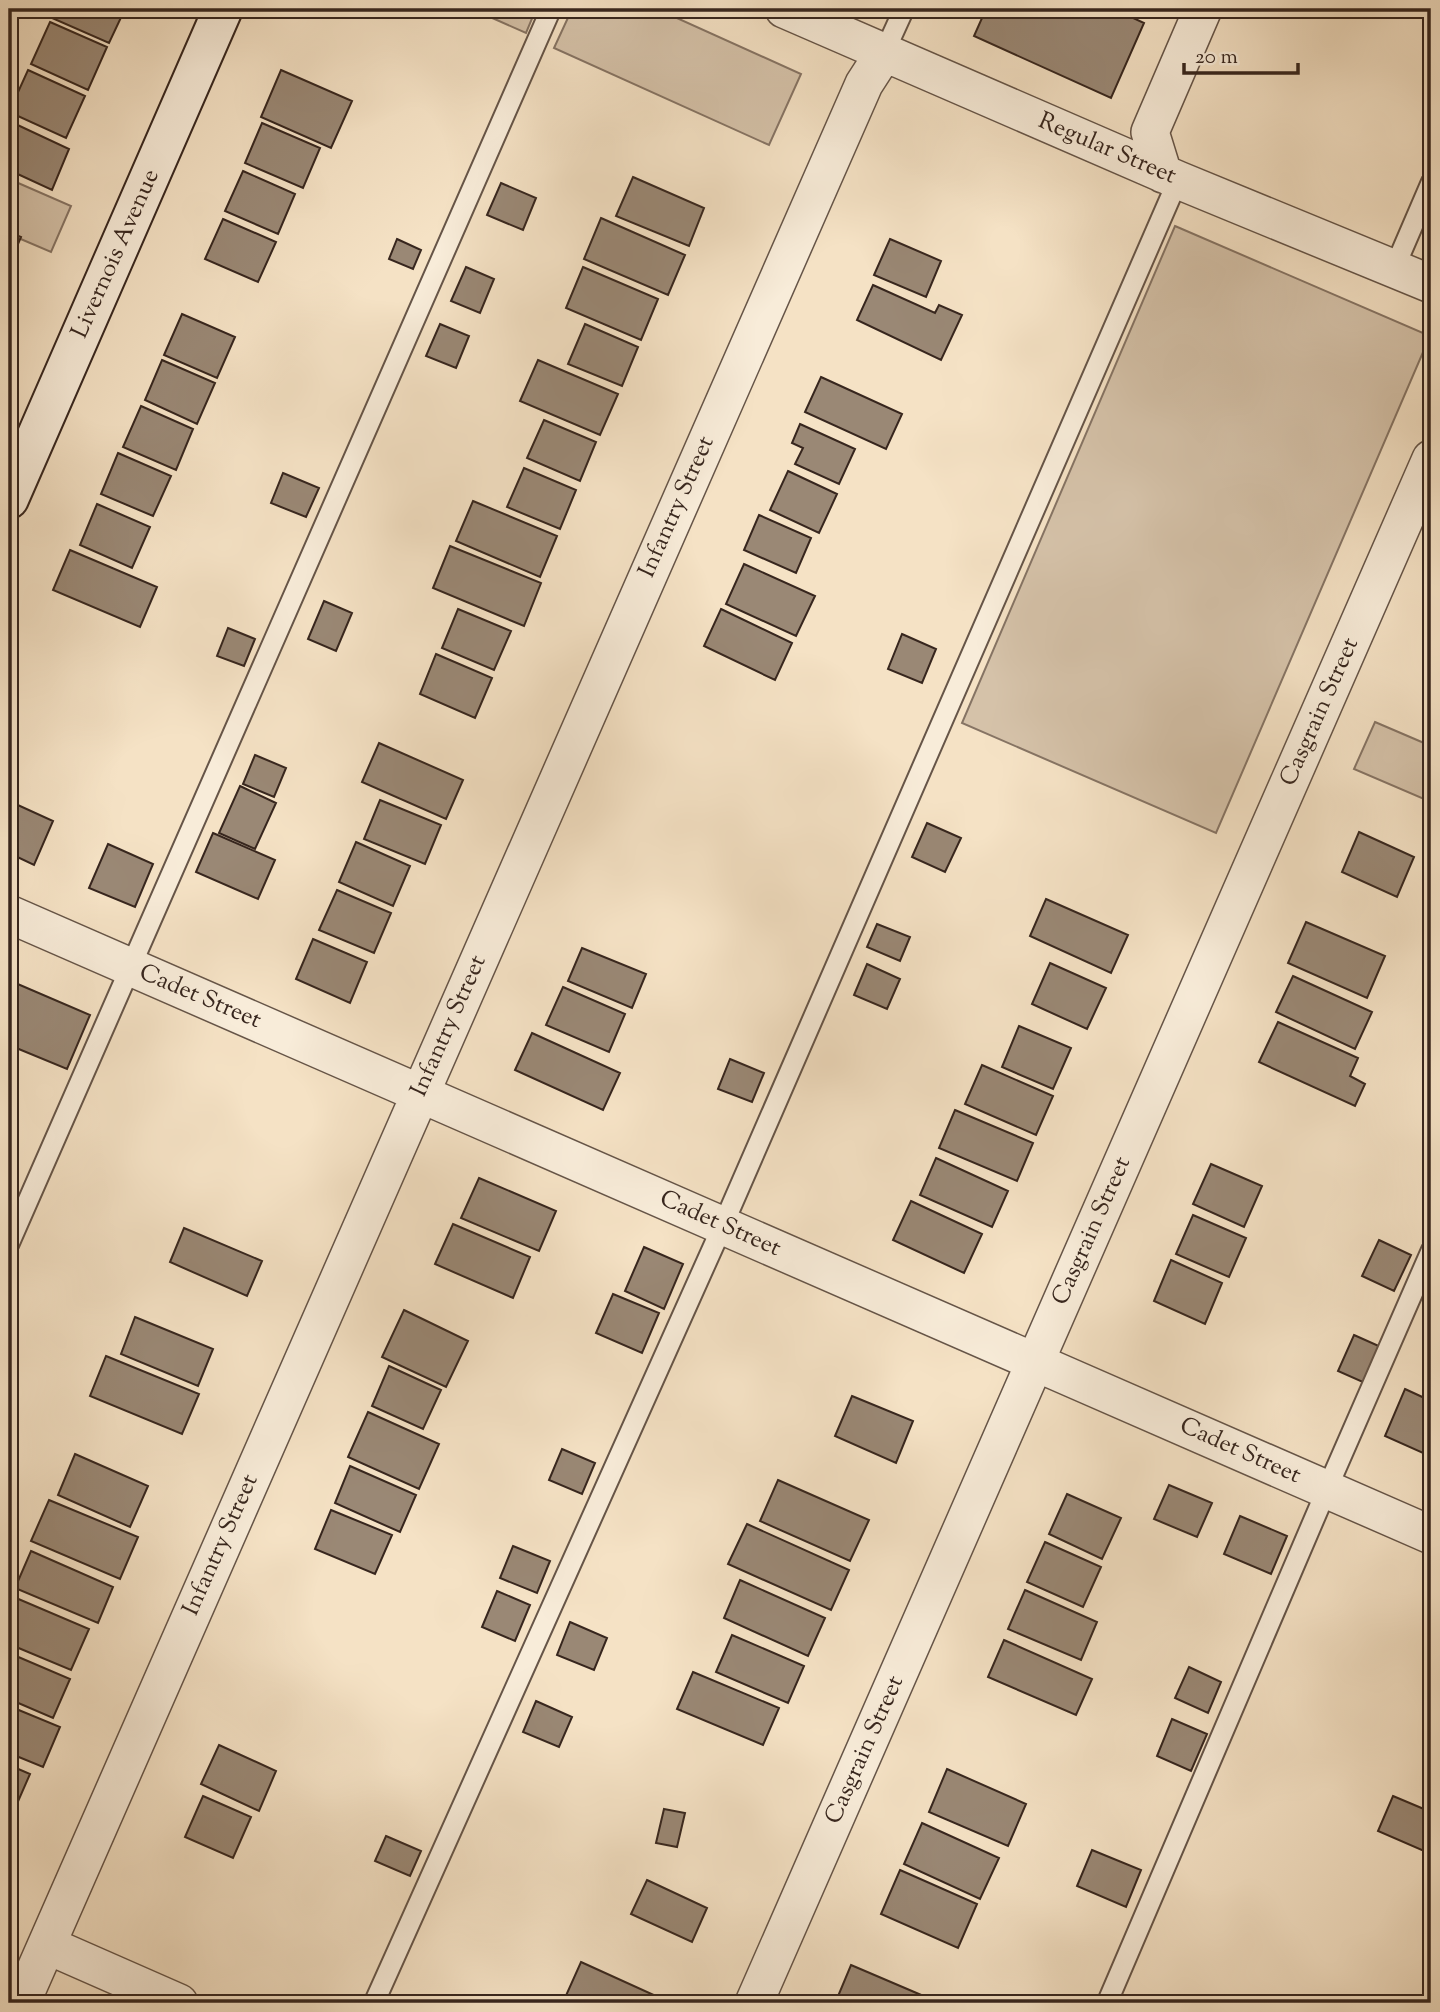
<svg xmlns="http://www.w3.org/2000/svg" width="1440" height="2012" font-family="'Sorts Mill Goudy',serif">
<rect width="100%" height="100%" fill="#f5e2c5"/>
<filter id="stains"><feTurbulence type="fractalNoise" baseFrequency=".00286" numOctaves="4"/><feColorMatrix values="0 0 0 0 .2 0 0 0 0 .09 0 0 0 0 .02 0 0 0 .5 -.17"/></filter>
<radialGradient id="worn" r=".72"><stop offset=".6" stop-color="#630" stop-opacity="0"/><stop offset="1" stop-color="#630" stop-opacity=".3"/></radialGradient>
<path fill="#d5c2a9" stroke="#867464" stroke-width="2" d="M 472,9 L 536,9 L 526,33 Z
M 572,9 L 657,9 L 801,74 L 769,145 L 554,48 Z
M 9,179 L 71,206 L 51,252 L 9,234 Z
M 1175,226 L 1430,336 L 1216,833 L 962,723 Z
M 1375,722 L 1431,746 L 1431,802 L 1354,769 Z"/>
<path fill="#9a8875" stroke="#37261e" stroke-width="2" d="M 56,9 L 125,9 L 109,43 L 52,18 Z
M 986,9 L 1114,9 L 1144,23 L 1111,98 L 974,36 Z
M 50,22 L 107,47 L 88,90 L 31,64 Z
M 28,70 L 85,96 L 66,138 L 9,112 Z
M 281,70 L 352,101 L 331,148 L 261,117 Z
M 9,121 L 69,149 L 52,190 L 9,170 Z
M 262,123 L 320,148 L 303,188 L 245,163 Z
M 243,171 L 295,194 L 278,234 L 225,211 Z
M 633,177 L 704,208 L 689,246 L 616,216 Z
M 501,183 L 536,198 L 523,230 L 487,215 Z
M 601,218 L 685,255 L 668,295 L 584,259 Z
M 223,219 L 276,242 L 258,282 L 205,259 Z
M 9,232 L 21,237 L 9,265 Z
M 397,239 L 421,250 L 413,269 L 389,259 Z
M 890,239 L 941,261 L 926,297 L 874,275 Z
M 466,267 L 494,279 L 480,313 L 451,301 Z
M 583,267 L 658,299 L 641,340 L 566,308 Z
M 873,285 L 935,313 L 939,305 L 962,315 L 941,360 L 857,320 Z
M 182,314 L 235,337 L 217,378 L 164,355 Z
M 440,324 L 469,336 L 456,368 L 426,356 Z
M 585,324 L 638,347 L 622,386 L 568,364 Z
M 162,360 L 215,383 L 197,424 L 145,400 Z
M 538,360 L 618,394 L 600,435 L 520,401 Z
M 821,377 L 902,414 L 886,449 L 805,412 Z
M 141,406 L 193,429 L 176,470 L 123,447 Z
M 544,420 L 596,442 L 580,481 L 527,458 Z
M 800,424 L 855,449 L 839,484 L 795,464 L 803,448 L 792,443 Z
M 118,453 L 171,476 L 153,516 L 101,494 Z
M 524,468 L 576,490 L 560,529 L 507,507 Z
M 788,471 L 837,494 L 819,533 L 770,510 Z
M 283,473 L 319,488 L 306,517 L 271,503 Z
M 473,501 L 557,536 L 540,577 L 456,541 Z
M 97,504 L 150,527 L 132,568 L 80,545 Z
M 759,515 L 811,538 L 796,573 L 744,550 Z
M 450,546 L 541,583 L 524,626 L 433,588 Z
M 70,550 L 157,587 L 140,627 L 53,590 Z
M 744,564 L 815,596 L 796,636 L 726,604 Z
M 324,601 L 352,613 L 336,651 L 308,639 Z
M 458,609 L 511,631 L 494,670 L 442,648 Z
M 721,609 L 792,643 L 775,680 L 704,646 Z
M 228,628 L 255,639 L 244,666 L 217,656 Z
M 902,634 L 936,649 L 922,683 L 888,669 Z
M 436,654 L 492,678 L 475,718 L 420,694 Z
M 379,743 L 463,780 L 446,819 L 362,782 Z
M 255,755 L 286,768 L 274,797 L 243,784 Z
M 240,786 L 276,803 L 255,849 L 219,833 Z
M 380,800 L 441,825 L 425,864 L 364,839 Z
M 9,801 L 53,821 L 34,865 L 9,853 Z
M 927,823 L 961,838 L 945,872 L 912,857 Z
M 1359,832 L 1414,857 L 1397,897 L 1342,872 Z
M 213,833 L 275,860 L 258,899 L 196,872 Z
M 356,842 L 410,866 L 393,906 L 339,882 Z
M 108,844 L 153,864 L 135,907 L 89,888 Z
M 337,890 L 391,913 L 374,953 L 319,930 Z
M 1046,899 L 1128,935 L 1111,973 L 1030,936 Z
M 1306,922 L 1385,956 L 1367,998 L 1288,963 Z
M 877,924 L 910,937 L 900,961 L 867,947 Z
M 313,939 L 367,962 L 350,1003 L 296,979 Z
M 582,948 L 646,974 L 632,1008 L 568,981 Z
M 1050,963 L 1106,988 L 1087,1029 L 1032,1004 Z
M 867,964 L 900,979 L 887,1009 L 854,995 Z
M 1293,976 L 1372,1012 L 1355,1049 L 1276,1012 Z
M 13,982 L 90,1015 L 67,1069 L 9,1045 L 9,993 Z
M 563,987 L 625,1014 L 609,1052 L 546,1025 Z
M 1278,1022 L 1358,1058 L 1350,1076 L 1365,1084 L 1355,1106 L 1259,1062 Z
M 1019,1026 L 1071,1048 L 1053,1089 L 1002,1067 Z
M 532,1033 L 620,1073 L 603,1110 L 515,1070 Z
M 730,1059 L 764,1073 L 752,1102 L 718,1089 Z
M 982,1065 L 1053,1096 L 1036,1135 L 965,1104 Z
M 955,1110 L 1033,1143 L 1017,1181 L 939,1148 Z
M 936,1158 L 1008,1191 L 992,1227 L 920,1195 Z
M 1211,1164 L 1262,1186 L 1244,1227 L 1193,1204 Z
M 479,1178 L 556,1211 L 539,1251 L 461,1218 Z
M 911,1201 L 982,1234 L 964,1273 L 893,1240 Z
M 1193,1215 L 1246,1238 L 1229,1277 L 1176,1254 Z
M 453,1224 L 530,1257 L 513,1298 L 435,1264 Z
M 184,1228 L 262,1261 L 247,1296 L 170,1262 Z
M 1379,1240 L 1411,1255 L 1394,1291 L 1362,1276 Z
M 644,1247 L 683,1264 L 664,1309 L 625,1291 Z
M 1171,1260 L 1222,1283 L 1205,1324 L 1154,1301 Z
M 613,1294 L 659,1313 L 642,1353 L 596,1333 Z
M 404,1310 L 468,1341 L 446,1387 L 382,1357 Z
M 135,1317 L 213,1349 L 198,1386 L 121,1354 Z
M 1354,1335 L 1381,1347 L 1365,1383 L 1338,1371 Z
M 106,1356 L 199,1394 L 182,1434 L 90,1396 Z
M 389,1366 L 441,1390 L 423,1429 L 372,1406 Z
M 1405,1389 L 1431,1401 L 1431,1434 L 1423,1453 L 1385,1436 Z
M 852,1396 L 913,1421 L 896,1463 L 835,1436 Z
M 368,1412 L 439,1444 L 419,1489 L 348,1457 Z
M 562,1449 L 595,1463 L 582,1494 L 549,1480 Z
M 75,1454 L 148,1486 L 130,1527 L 58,1495 Z
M 350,1466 L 416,1495 L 400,1532 L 335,1503 Z
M 778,1480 L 869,1520 L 850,1561 L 760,1521 Z
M 1169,1485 L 1212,1503 L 1197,1537 L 1154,1519 Z
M 1067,1494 L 1121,1518 L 1102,1559 L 1049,1534 Z
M 49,1500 L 138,1537 L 120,1579 L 31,1541 Z
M 331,1510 L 392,1535 L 375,1574 L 315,1549 Z
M 1240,1516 L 1287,1536 L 1271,1574 L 1224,1554 Z
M 747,1524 L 849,1570 L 831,1610 L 728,1564 Z
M 1045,1542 L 1101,1567 L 1083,1607 L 1027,1582 Z
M 513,1546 L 550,1561 L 537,1593 L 500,1578 Z
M 31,1551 L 113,1587 L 98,1623 L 15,1588 Z
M 740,1580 L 825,1618 L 808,1656 L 724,1618 Z
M 1025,1590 L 1097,1622 L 1081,1660 L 1008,1629 Z
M 497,1591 L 530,1605 L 515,1641 L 482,1627 Z
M 9,1595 L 89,1629 L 71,1670 L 9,1644 Z
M 570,1622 L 607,1638 L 594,1670 L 557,1655 Z
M 732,1635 L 804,1666 L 788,1703 L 716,1672 Z
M 1004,1640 L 1092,1679 L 1076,1715 L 988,1677 Z
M 9,1653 L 70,1679 L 53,1718 L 9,1699 Z
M 1189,1667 L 1221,1682 L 1208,1713 L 1175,1698 Z
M 693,1672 L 779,1708 L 763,1745 L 677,1709 Z
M 536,1701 L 572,1717 L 559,1747 L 523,1732 Z
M 9,1706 L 60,1727 L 43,1767 L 9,1753 Z
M 1172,1719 L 1207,1734 L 1191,1771 L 1157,1756 Z
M 219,1745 L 276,1771 L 259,1811 L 201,1784 Z
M 9,1765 L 30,1774 L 13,1813 L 9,1811 Z
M 947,1769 L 1026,1804 L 1008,1846 L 929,1812 Z
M 203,1796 L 251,1817 L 233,1858 L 185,1837 Z
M 1393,1796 L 1431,1812 L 1431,1854 L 1378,1831 Z
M 664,1809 L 685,1813 L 677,1847 L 656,1843 Z
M 922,1823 L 999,1858 L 980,1899 L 904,1864 Z
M 386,1836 L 421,1851 L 410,1876 L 375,1861 Z
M 1092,1850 L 1141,1870 L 1126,1907 L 1077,1886 Z
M 900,1870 L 977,1904 L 958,1948 L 881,1914 Z
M 647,1880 L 707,1908 L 692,1942 L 631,1914 Z
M 581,1962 L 656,1996 L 653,2003 L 570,2003 L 564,2000 Z
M 851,1965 L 940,2003 L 841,2003 L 836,2001 Z"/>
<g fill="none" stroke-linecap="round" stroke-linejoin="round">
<g stroke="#665548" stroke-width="23">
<path id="service" d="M 884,53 L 904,9
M 1394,269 L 1431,183
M 9,1244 L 551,9
M 374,2003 L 723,1225 L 1178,180
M 1107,2003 L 1327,1489 L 1431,1251"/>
</g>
<g stroke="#665548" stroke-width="40">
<path id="minor" d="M 784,9 L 1178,180 L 1431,284
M 1163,174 L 1150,132 L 1203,9
M 9,914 L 1431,1535
M 47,1945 L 179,2003
M 21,2003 L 864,84 L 884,53
M 754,2003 L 1431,459"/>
</g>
<g stroke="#37261e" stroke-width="42">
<path id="secondary" d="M 9,499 L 223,9"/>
</g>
<use href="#service" stroke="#f8ecd9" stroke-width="19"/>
<use href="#minor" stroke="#f8ecd9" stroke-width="37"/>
<use href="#secondary" stroke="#f8ecd9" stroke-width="38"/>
</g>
<g text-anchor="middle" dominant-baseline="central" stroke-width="6" stroke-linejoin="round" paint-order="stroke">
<g font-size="24" fill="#37261e" stroke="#f8ecd9">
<text transform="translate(1107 149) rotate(23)">Regular Street</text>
<text transform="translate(116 254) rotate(-66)">Livernois Avenue</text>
<text transform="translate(677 507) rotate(-66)">Infantry Street</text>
<text transform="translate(1320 712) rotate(-66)">Casgrain Street</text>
<text transform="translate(200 997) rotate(23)">Cadet Street</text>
<text transform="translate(449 1026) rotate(-66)">Infantry Street</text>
<text transform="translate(720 1224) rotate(24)">Cadet Street</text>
<text transform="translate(1092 1231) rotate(-66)">Casgrain Street</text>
<text transform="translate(1240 1451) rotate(24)">Cadet Street</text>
<text transform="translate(221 1545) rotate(-66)">Infantry Street</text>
<text transform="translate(865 1750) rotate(-66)">Casgrain Street</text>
</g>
</g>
<rect width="1440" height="2012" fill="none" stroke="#f5e2c5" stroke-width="35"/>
<rect x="10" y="10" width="1419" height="1991" fill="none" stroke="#37261e" stroke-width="3.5"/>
<rect x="18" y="18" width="1405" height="1977" fill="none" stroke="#37261e" stroke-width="2"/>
<path d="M1184 63v10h114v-10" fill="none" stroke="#37261e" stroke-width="3.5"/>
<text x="1195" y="63" font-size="21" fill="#37261e" stroke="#f8ecd9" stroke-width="5" paint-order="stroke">20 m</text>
<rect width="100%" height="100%" filter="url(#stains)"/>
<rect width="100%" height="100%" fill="url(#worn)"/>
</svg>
